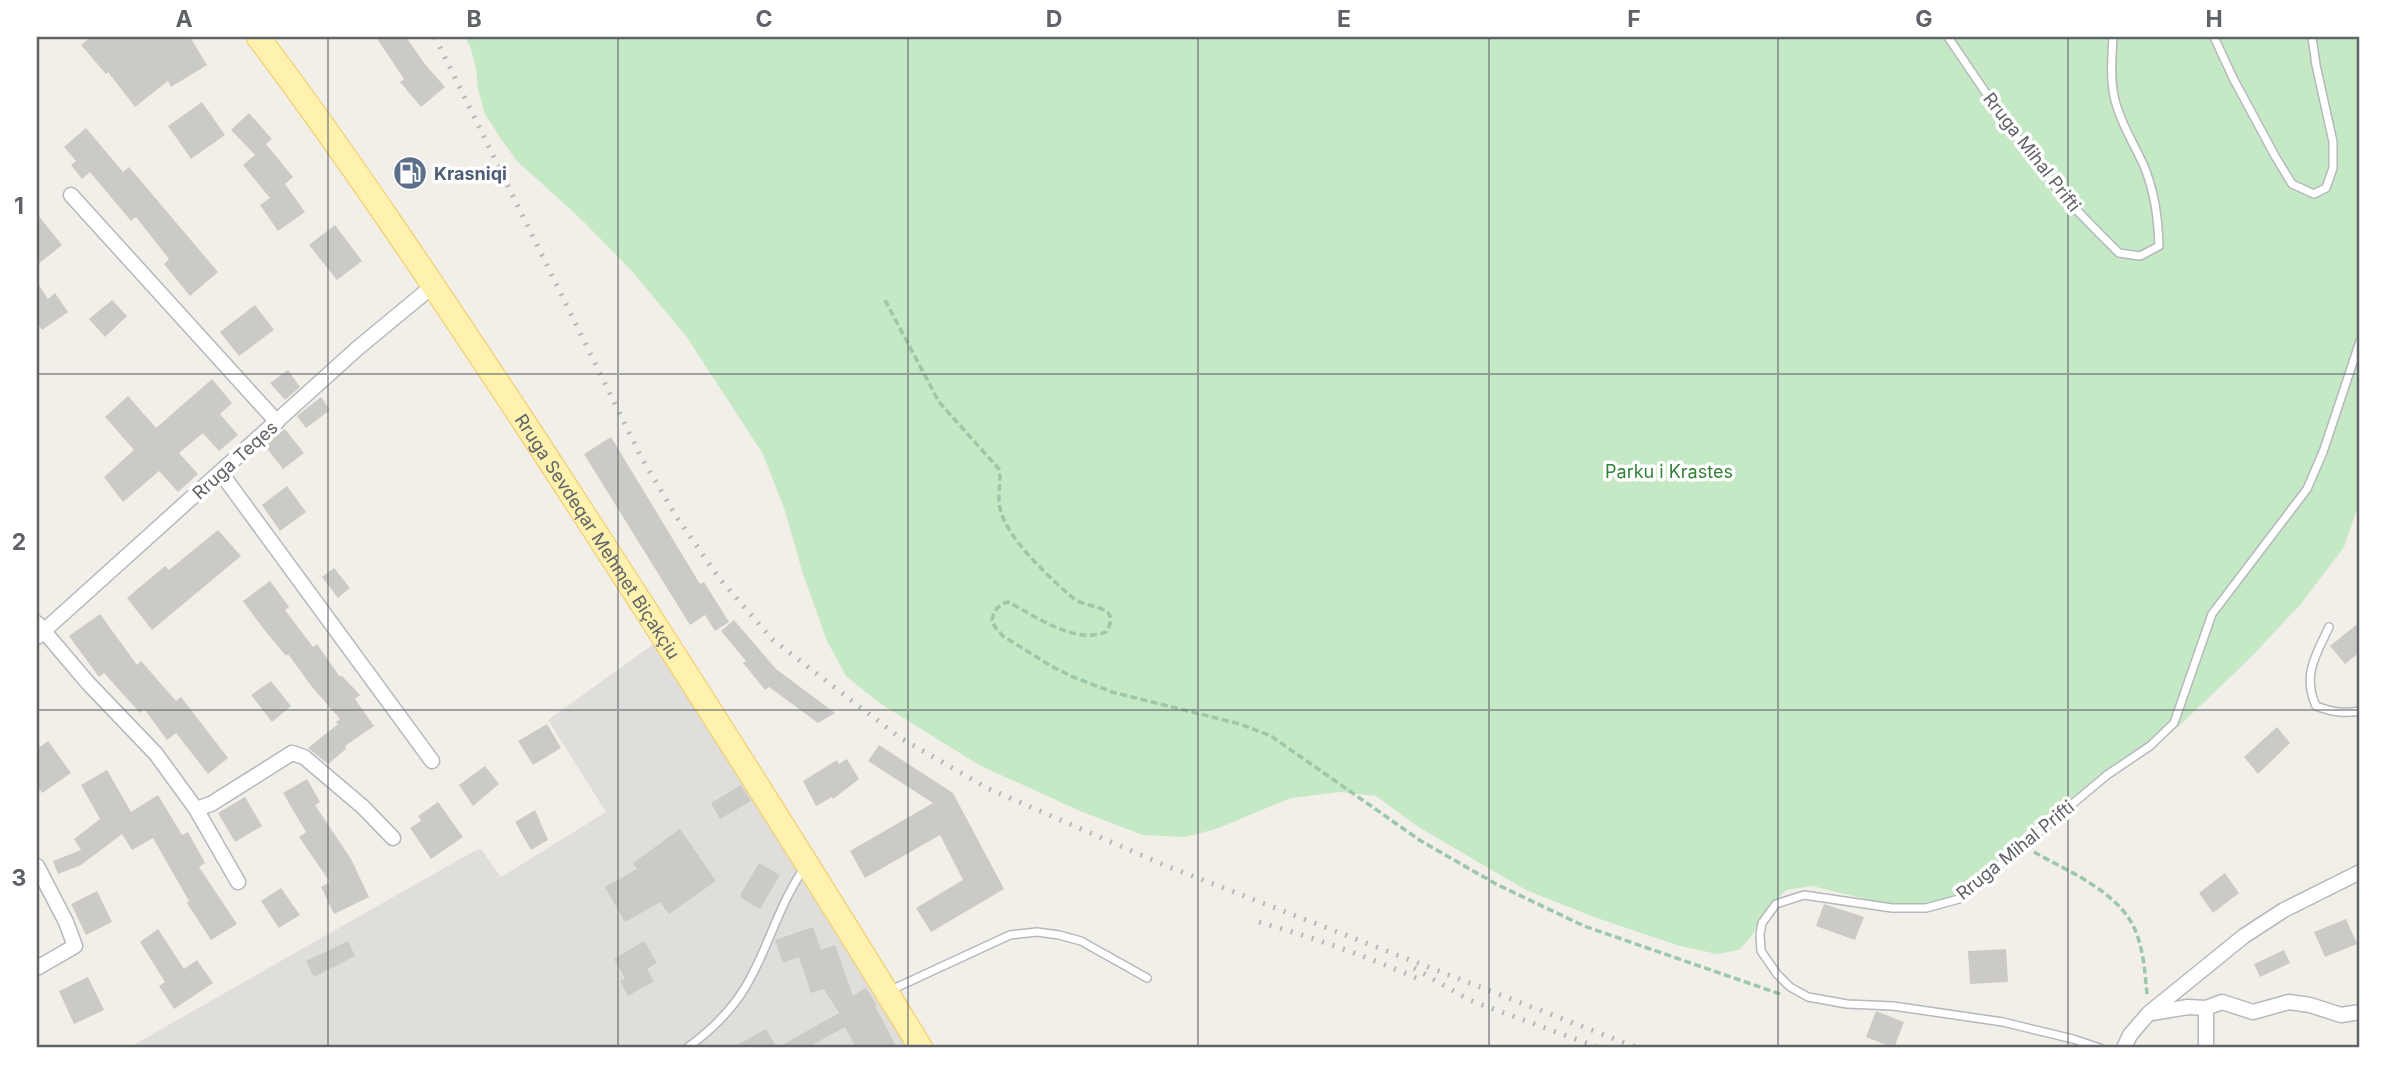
<svg xmlns="http://www.w3.org/2000/svg" width="2397" height="1085" font-family="Inter,sans-serif">
<rect width="100%" height="100%" fill="#f1efe8"/>
<path fill="#e0deda" d="M 655,643 L 908,1048 L 128,1048 L 476,850 L 481,849 L 501,877 L 606,812 L 548,720 Z"/>
<path fill="#c5e8c5" d="M 465,37 L 2360,37 L 2360,501 L 2344,547 L 2300,605 L 2249,659 L 2178,727 L 2104,773 L 2020,837 L 1978,881 L 1956,896 L 1926,904 L 1894,906 L 1812,886 L 1786,890 L 1768,908 L 1751,937 L 1739,950 L 1717,954 L 1680,946 L 1594,917 L 1526,890 L 1417,826 L 1376,796 L 1340,792 L 1291,798 L 1216,829 L 1185,837 L 1143,835 L 1080,811 L 979,765 L 878,702 L 846,676 L 827,641 L 803,574 L 785,511 L 763,454 L 686,336 L 631,270 L 582,220 L 517,161 L 501,139 L 485,114 L 478,89 L 476,68 L 470,46 Z"/>
<path fill="#cccac5" d="M 90,37 L 190,37 L 207,65 L 171,87 L 168,81 L 135,107 L 108,72 L 106,74 L 81,45 Z
M 376,37 L 406,37 L 424,63 L 445,87 L 421,107 L 400,82 L 404,79 Z
M 202,102 L 225,135 L 191,159 L 168,126 Z
M 249,113 L 272,139 L 266,144 L 293,177 L 285,184 L 305,212 L 278,231 L 260,205 L 270,198 L 243,165 L 255,155 L 231,130 Z
M 86,128 L 123,172 L 129,167 L 218,272 L 190,296 L 164,264 L 169,259 L 136,217 L 131,221 L 90,172 L 82,179 L 71,165 L 76,161 L 64,147 Z
M 413,156 L 427,176 L 408,190 L 394,170 Z
M 37,214 L 62,245 L 37,265 Z
M 335,225 L 362,261 L 337,280 L 309,245 Z
M 37,282 L 48,299 L 55,293 L 68,312 L 42,330 L 37,323 Z
M 112,300 L 127,316 L 105,337 L 89,319 Z
M 255,305 L 274,330 L 239,356 L 220,332 Z
M 288,370 L 300,387 L 285,400 L 270,383 Z
M 212,379 L 232,403 L 220,414 L 238,435 L 219,451 L 203,433 L 179,453 L 198,474 L 178,492 L 159,471 L 123,502 L 104,477 L 134,450 L 105,417 L 128,396 L 156,428 Z
M 321,397 L 330,410 L 306,428 L 297,416 Z
M 285,429 L 304,453 L 283,469 L 264,445 Z
M 611,437 L 700,584 L 704,582 L 729,622 L 715,631 L 705,615 L 690,625 L 584,454 Z
M 287,486 L 306,512 L 280,531 L 262,505 Z
M 218,530 L 241,556 L 152,630 L 127,598 L 165,566 L 169,570 Z
M 334,568 L 350,588 L 338,598 L 322,577 Z
M 270,581 L 289,607 L 285,610 L 313,647 L 317,644 L 340,677 L 341,675 L 360,695 L 355,699 L 374,726 L 345,746 L 346,749 L 328,764 L 308,748 L 338,724 L 336,722 L 340,719 L 312,687 L 288,654 L 286,656 L 262,627 L 243,601 Z
M 100,614 L 137,665 L 141,661 L 176,701 L 181,697 L 228,758 L 208,774 L 176,733 L 167,740 L 144,709 L 140,713 L 104,673 L 99,677 L 69,636 Z
M 734,620 L 776,669 L 835,713 L 818,723 L 769,687 L 765,690 L 743,663 L 746,661 L 721,631 Z
M 2360,622 L 2360,652 L 2345,664 L 2330,646 Z
M 271,681 L 291,706 L 272,722 L 251,695 Z
M 547,724 L 561,748 L 533,765 L 518,741 Z
M 2277,727 L 2290,743 L 2258,774 L 2244,757 Z
M 48,741 L 71,773 L 42,793 L 37,785 L 37,749 Z
M 879,745 L 953,793 L 1004,889 L 931,932 L 916,908 L 963,880 L 940,835 L 865,878 L 850,851 L 933,803 L 868,761 Z
M 847,759 L 859,779 L 833,799 L 832,797 L 816,806 L 803,781 L 837,760 L 839,764 Z
M 485,766 L 499,784 L 473,806 L 459,785 Z
M 107,770 L 131,812 L 158,795 L 182,835 L 188,832 L 205,863 L 199,867 L 237,924 L 211,940 L 187,903 L 189,901 L 153,838 L 132,850 L 122,834 L 81,865 L 58,874 L 53,861 L 81,850 L 74,839 L 100,819 L 81,785 Z
M 307,779 L 320,802 L 315,805 L 351,859 L 369,897 L 334,914 L 321,887 L 330,882 L 299,837 L 306,832 L 283,793 Z
M 741,785 L 751,801 L 720,819 L 711,803 Z
M 245,797 L 262,826 L 235,842 L 218,813 Z
M 438,802 L 463,837 L 431,859 L 410,828 L 421,821 L 418,816 Z
M 535,810 L 548,840 L 531,850 L 515,822 Z
M 680,829 L 716,881 L 669,914 L 660,902 L 625,922 L 605,887 L 637,869 L 633,863 Z
M 759,863 L 780,875 L 760,909 L 741,898 L 741,893 Z
M 2225,873 L 2239,893 L 2213,913 L 2199,893 Z
M 281,888 L 300,915 L 279,928 L 261,901 Z
M 97,891 L 112,922 L 86,935 L 71,904 Z
M 1824,904 L 1864,917 L 1855,940 L 1816,926 Z
M 2346,919 L 2357,944 L 2325,957 L 2314,932 Z
M 813,927 L 821,950 L 835,945 L 853,996 L 866,988 L 877,1005 L 875,1006 L 897,1048 L 856,1048 L 845,1027 L 807,1048 L 777,1048 L 839,1013 L 824,989 L 811,993 L 799,957 L 783,963 L 775,940 Z
M 158,929 L 184,969 L 197,960 L 213,983 L 174,1009 L 159,986 L 165,982 L 140,942 Z
M 348,941 L 355,956 L 314,977 L 306,961 Z
M 644,941 L 657,963 L 647,969 L 654,981 L 628,996 L 620,981 L 625,978 L 614,959 Z
M 2006,949 L 2008,982 L 1970,984 L 1968,951 Z
M 2284,950 L 2290,963 L 2260,977 L 2254,964 Z
M 88,977 L 104,1010 L 74,1024 L 59,991 Z
M 1876,1011 L 1904,1022 L 1894,1048 L 1866,1037 Z
M 766,1029 L 777,1048 L 732,1048 Z"/>
<g fill="none" stroke-linecap="round" stroke-linejoin="round">
<g stroke="#b5b8bc" stroke-width="10">
<path id="lane" d="M 1948,37 L 2011,130 L 2062,195 L 2098,232 L 2119,253 L 2140,256 L 2159,246 C 2158,218 2155,193 2144,166 C 2134,144 2119,120 2114,96 C 2110,77 2112,56 2113,37
M 2214,37 L 2233,78 L 2275,156 L 2292,184 L 2314,194 L 2326,188 L 2333,168 L 2333,142 L 2316,65 L 2312,37
M 2329,627 C 2316,655 2302,675 2316,706 C 2332,712 2343,714 2360,711
M 891,990 L 1010,935 L 1037,932 L 1059,935 L 1081,941 L 1147,978
M 687,1048 C 713,1029 738,1004 752,975 C 771,939 781,901 805,867
M 2100,1048 L 2073,1039 L 2003,1022 L 1893,1006 L 1847,1004 L 1808,997 L 1790,987 L 1777,974 L 1761,951 L 1760,935 L 1762,923 L 1776,904 L 1804,895 L 1892,908 L 1926,908 L 1959,899 L 2107,775 L 2150,746 L 2174,723 L 2212,614 L 2307,489 L 2323,452 L 2360,341"/>
</g>
<g stroke="#b5b8bc" stroke-width="17">
<path id="street" d="M 71,195 L 277,422
M 221,473 L 432,761
M 37,623 L 88,683 L 156,754 L 196,809 L 211,804 L 292,753 L 304,757 L 363,807 L 393,838
M 37,637 L 359,347 L 434,285
M 196,809 L 238,882
M 37,866 L 66,922 L 75,946 L 37,968
M 2206,1008 L 2206,1048
M 2152,1013 L 2188,1007 L 2206,1008 L 2222,1002 L 2253,1012 L 2289,1002 L 2310,1005 L 2341,1015 L 2360,1012
M 2124,1048 L 2130,1035 L 2149,1013 L 2244,936 L 2284,910 L 2360,872"/>
</g>
<g stroke="#f2c960" stroke-width="25">
<g id="primary">
<path id="s1" d="M 258,37 C 352,162 438,292 524,422 C 659,629 792,837 921,1048"/>
</g>
</g>
<path stroke="#9cc7a9" stroke-width="3.5" stroke-dasharray="7 3.5" stroke-linecap="butt" d="M 885,300 L 939,402 L 999,469 C 1002,483 996,497 1001,512 C 1009,539 1044,572 1065,591 C 1069,595 1073,598 1078,601 C 1093,609 1122,606 1106,632 C 1074,645 1036,616 1008,602 C 999,604 994,610 992,620 L 995,627 L 1003,636 L 1051,666 L 1073,677 L 1112,692 L 1240,724 L 1271,736 L 1421,841 L 1496,884 L 1584,926 L 1780,994
M 2034,852 C 2069,872 2123,893 2137,935 C 2144,954 2145,974 2147,994"/>
<use href="#lane" stroke="#fff" stroke-width="7"/>
<use href="#street" stroke="#fff" stroke-width="14"/>
<use href="#primary" stroke="#fff2af" stroke-width="23"/>
<path stroke="#b6b7b8" stroke-width="5" stroke-dasharray="2 9" stroke-linecap="butt" d="M 435,37 L 641,457 L 678,519 L 719,578 L 773,640 L 899,737 L 987,788 L 1164,865 L 1638,1048
M 1259,922 C 1315,938 1369,957 1423,981
M 1414,968 L 1469,1000 L 1600,1048"/>
</g>
<path fill="none" stroke="#5f6368" stroke-width="2" stroke-opacity="0.55" d="M 328,37 L 328,1048M 618,37 L 618,1048M 908,37 L 908,1048M 1198,37 L 1198,1048M 1489,37 L 1489,1048M 1778,37 L 1778,1048M 2068,37 L 2068,1048M 37,374 L 2360,374M 37,710 L 2360,710"/>
<defs>
<g id="fuel-disc" transform="scale(1.75)"><circle r="9.5" fill="#5c6f8a" stroke="#fff"/><path d="M-5.5-6h7V0h2V4h1.3V-2.5L3-4.5l.8-.8L6-3V5H2.5V1h-1V6h-7ZM-4.2-4.7v3.2H.2V-4.7Z" fill="#fff"/></g>
</defs>
<g fill-rule="evenodd">
<use href="#fuel-disc" x="410" y="173"/>
</g>
<g text-anchor="middle" dominant-baseline="central" stroke-width="7" stroke-linejoin="round" paint-order="stroke">
<g font-size="18" fill="#5f6368" stroke="#fff">
<text transform="translate(2032 152) rotate(52)">Rruga Mihal Prifti</text>
<text transform="translate(235 460) rotate(-42)">Rruga Teqes</text>
<text stroke="none"><textPath href="#s1" startOffset="604">Rruga Sevdeqar Mehmet Biçakçiu</textPath></text>
<text transform="translate(2015 850) rotate(-39)">Rruga Mihal Prifti</text>
</g>
<g font-size="18" font-weight="bold" fill="#4e5e75" stroke="#fff" text-anchor="start">
<text x="434" y="173">Krasniqi</text>
</g>
<g font-size="18" fill="#348238" stroke="#fff">
<text x="1669" y="471">Parku i Krastes</text>
</g>
</g>
<rect width="2397" height="1085" fill="none" stroke="#ffffff" stroke-width="77"/>
<rect x="38" y="38" width="2320" height="1008" fill="none" stroke="#5f6368" stroke-width="2.5"/>
<g font-size="23" text-anchor="middle" font-weight="bold" fill="#5f6368">
<text x="184" y="27">A</text>
<text x="474" y="27">B</text>
<text x="764" y="27">C</text>
<text x="1054" y="27">D</text>
<text x="1344" y="27">E</text>
<text x="1634" y="27">F</text>
<text x="1924" y="27">G</text>
<text x="2214" y="27">H</text>
<text x="19" y="214">1</text>
<text x="19" y="550">2</text>
<text x="19" y="886">3</text>
</g>
</svg>
